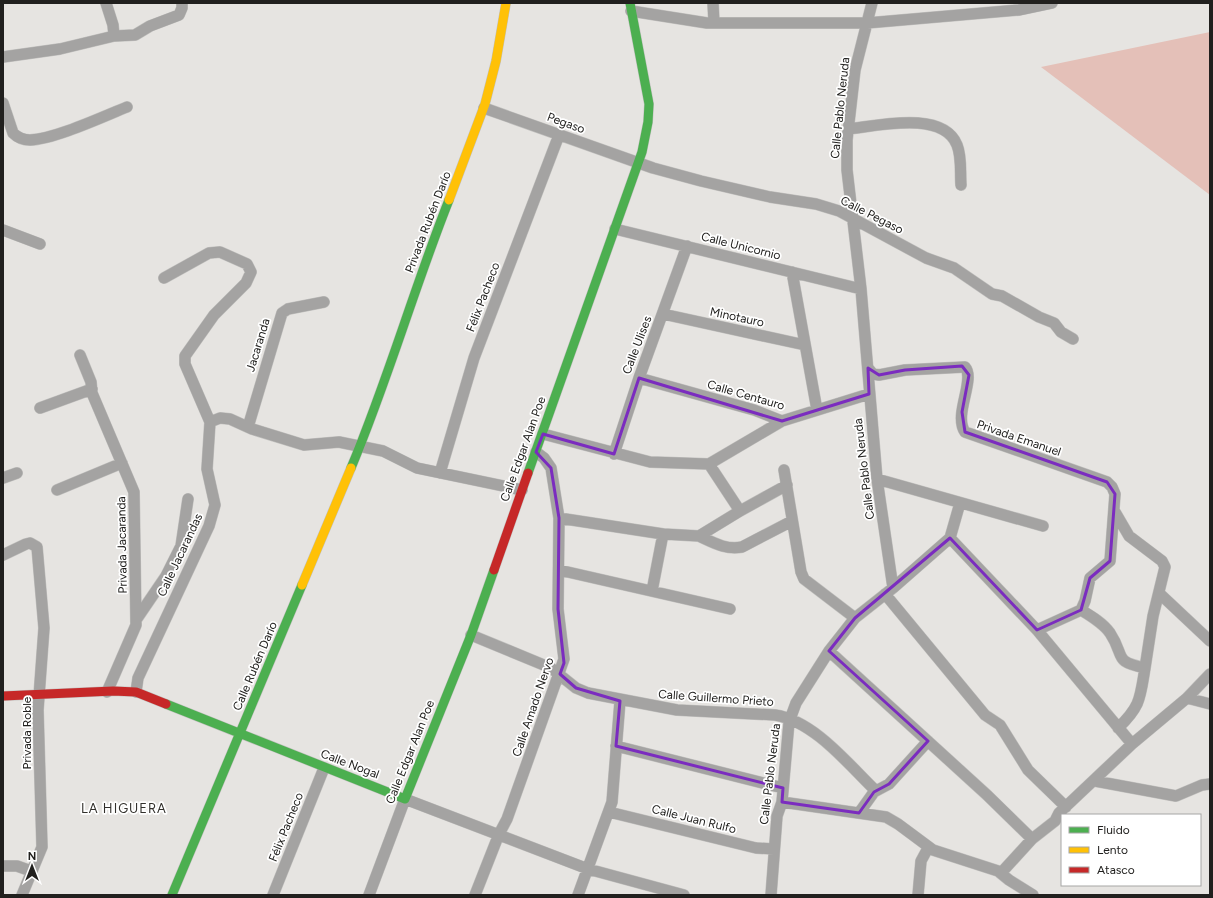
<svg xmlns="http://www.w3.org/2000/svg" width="1213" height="898" font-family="Figtree,sans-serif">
<rect width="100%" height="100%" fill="#e6e4e1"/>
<path fill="#e4c0b8" d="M 1210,32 L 1210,195 L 1041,67 Z"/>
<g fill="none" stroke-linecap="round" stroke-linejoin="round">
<g stroke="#c2c1bf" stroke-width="12">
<path id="street" d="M 106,3 L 113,25 L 114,36
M 713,3 L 714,23
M 872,3 L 855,70 L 847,140 L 847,170 L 861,289 L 877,479 L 893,588
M 631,11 L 707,23 L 867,23 L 1019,10 L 1052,3
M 3,57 L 60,49 L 114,36 L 135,35 L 150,26 L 179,15 L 182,8 L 182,3
M 3,103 L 13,133 C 18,138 24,140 30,140 C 55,139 102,117 127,107
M 484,108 L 653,168 L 701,181 L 770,197 L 816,204 L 839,211 L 926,258 L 954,268 L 992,294 L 1002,296 L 1039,317 L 1054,323 L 1061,332 L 1073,339
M 848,129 C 877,126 943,110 957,145 C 962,157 960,173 961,185
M 615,229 L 861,289
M 3,230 L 40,244
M 792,272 L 817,410
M 663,314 L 805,345
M 80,355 L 91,382 L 92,393 L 134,492 L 136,625 L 107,692
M 868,368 L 873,374 L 879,375 L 905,370 L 965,367 C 976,379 953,415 965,432 L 1107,482 L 1112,487 L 1115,494 L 1110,561 L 1090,578 L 1085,601 L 1081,610 L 1037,630
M 639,378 L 754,410 L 782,421
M 40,408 L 92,389
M 210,422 L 220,418 L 230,419 L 252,429 L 304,445 L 339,442 L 383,451 L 417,468 L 522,490
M 248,427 L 282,313 L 288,309 L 324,302
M 543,434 L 650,462 L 709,464 L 782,421 L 869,394
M 614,454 L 639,378 L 687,246
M 784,470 L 801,572 L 804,579 L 855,618
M 440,473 L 474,358 L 559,135
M 3,478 L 17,473
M 877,479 L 1043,526
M 57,490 L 122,463
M 740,511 L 787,485
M 1115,512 L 1129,536 L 1162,561 L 1165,567 L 1153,616 L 1145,668
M 559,518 L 663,534 L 699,536 L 740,511 L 709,464
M 699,536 C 714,543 726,550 742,547 L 792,521
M 950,538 L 1037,630 L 1132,744
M 3,555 L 26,544 L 30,543 L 37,547 L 44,628 L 38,710 L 42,847 L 22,895
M 559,570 L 730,609
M 652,591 L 663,534
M 1159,593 L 1210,641
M 885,594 L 985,715 L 1000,725 L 1028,770 L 1066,807
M 1081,610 C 1091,616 1103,623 1110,633 C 1126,657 1112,661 1145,668 C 1140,698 1141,706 1118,728
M 136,620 L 166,576 L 181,546 L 188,499
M 471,635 L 551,668 L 576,688 L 588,693 L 677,710 L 775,715 C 814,721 848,764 876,791
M 829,651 L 987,795 L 1032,839
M 136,692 L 138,678 L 209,526 L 215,505 L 207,469 L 210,422 L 185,364 L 185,356 L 214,315 L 246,283 L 251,272 L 247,264 L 220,252 L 209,253 L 164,278
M 1187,698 L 1210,704
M 616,746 L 783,788
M 1095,781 L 1176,796 L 1202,785 L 1210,784
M 782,802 L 886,817 L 898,824 L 933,850 L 998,871 L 1009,880 L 1033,895
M 609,812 L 756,848 L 774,849
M 859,813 L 874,792 L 889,784 L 928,741
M 3,866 L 17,866 L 31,871
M 1001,873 L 1032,839 L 1055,821 L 1059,813 L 1132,744 L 1187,698 L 1210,674
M 273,895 L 324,768
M 369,895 L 405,799 L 588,869 L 684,895
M 475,895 L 499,834 L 507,819 L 564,659 L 558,609 L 559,518 L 551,468 L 544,458 L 536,452
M 578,895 L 612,802 L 620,701
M 771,895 L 777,816 L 782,802 L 789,722 L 796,703 L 829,651 L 855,618 L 893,588 L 950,538 L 960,503
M 918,895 L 921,861 L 928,848"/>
</g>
<g stroke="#c2c1bf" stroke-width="10">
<path id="fast" d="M 351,468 C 388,380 414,288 449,200
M 528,473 L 642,152 L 648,122 L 649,104 L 630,3
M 166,704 L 405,799 L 471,635 L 494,570
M 172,895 L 302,585"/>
</g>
<g stroke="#c2c1bf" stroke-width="10">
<path id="slow" d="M 449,200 L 485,104 L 496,61 L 506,3
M 302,585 L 351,468"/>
</g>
<g stroke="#c2c1bf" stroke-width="10">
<path id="jam" d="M 494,570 L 528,473
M 3,696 L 113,691 L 136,692 L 166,704"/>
</g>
<use href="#street" stroke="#a4a3a2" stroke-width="11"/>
<use href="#fast" stroke="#4caf50" stroke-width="9"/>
<use href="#slow" stroke="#ffc107" stroke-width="9"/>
<use href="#jam" stroke="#c62828" stroke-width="9"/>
</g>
<path fill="none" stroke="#7b2cbf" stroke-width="3" stroke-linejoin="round" d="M 962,366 L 969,375 L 962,412 L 965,432 L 1107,482 L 1115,494 L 1110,561 L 1090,578 L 1081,610 L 1037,630 L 950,538 L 855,618 L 829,651 L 928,741 L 889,784 L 874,792 L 859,813 L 782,802 L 783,788 L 616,746 L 620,701 L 576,688 L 560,674 L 564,663 L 558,609 L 559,518 L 551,468 L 536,452 L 543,434 L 614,454 L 639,378 L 782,421 L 869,394 L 868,368 L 879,375 L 905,370 Z"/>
<g text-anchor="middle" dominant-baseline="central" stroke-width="3.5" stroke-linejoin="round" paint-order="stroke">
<g font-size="12" fill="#21201e" stroke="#fff">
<text transform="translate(840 108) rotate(-84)">Calle Pablo Neruda</text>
<text transform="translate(566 123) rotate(20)">Pegaso</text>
<text transform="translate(872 215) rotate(27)">Calle Pegaso</text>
<text transform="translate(428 222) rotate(-69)">Privada Rubén Darío</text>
<text transform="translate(741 246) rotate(14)">Calle Unicornio</text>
<text transform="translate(483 297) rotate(-69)">Félix Pacheco</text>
<text transform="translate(737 317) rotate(12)">Minotauro</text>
<text transform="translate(258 345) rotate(-73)">Jacaranda</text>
<text transform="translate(637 345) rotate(-69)">Calle Ulises</text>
<text transform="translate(746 395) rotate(16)">Calle Centauro</text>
<text transform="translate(1019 438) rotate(19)">Privada Emanuel</text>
<text transform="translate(523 449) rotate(-70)">Calle Edgar Alan Poe</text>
<text transform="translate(864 469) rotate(-97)">Calle Pablo Neruda</text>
<text transform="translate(122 545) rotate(-91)">Privada Jacaranda</text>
<text transform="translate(180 555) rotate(-65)">Calle Jacarandas</text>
<text transform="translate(255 666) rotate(-67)">Calle Rubén Darío</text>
<text transform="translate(716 698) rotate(4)">Calle Guillermo Prieto</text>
<text transform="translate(533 707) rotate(-71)">Calle Amado Nervo</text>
<text transform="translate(27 733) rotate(-90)">Privada Roble</text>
<text transform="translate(410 752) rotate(-68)">Calle Edgar Alan Poe</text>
<text transform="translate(350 764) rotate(21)">Calle Nogal</text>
<text transform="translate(770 774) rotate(-83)">Calle Pablo Neruda</text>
<text transform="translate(694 819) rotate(14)">Calle Juan Rulfo</text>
<text transform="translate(286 827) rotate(-68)">Félix Pacheco</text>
</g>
<g font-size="13" letter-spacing="1" fill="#312f2b" stroke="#fff">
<text x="124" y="808">LA HIGUERA</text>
</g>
</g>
<rect width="1213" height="898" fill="none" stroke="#21201e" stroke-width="8"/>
<rect x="1061" y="814" width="140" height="72" fill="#ffffff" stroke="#a6a6a5"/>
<rect x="1069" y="827" width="20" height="6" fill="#4caf50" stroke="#a6a6a5"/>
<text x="1097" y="834" font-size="12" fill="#21201e">Fluido</text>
<rect x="1069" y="847" width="20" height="6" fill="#ffc107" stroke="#a6a6a5"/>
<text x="1097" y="854" font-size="12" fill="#21201e">Lento</text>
<rect x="1069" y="867" width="20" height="6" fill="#c62828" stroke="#a6a6a5"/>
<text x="1097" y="874" font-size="12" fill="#21201e">Atasco</text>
<g transform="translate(32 866)" stroke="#ffffff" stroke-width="3" paint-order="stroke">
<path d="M0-3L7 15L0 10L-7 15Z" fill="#21201e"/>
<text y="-6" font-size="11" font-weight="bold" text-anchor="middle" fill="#21201e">N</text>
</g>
</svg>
